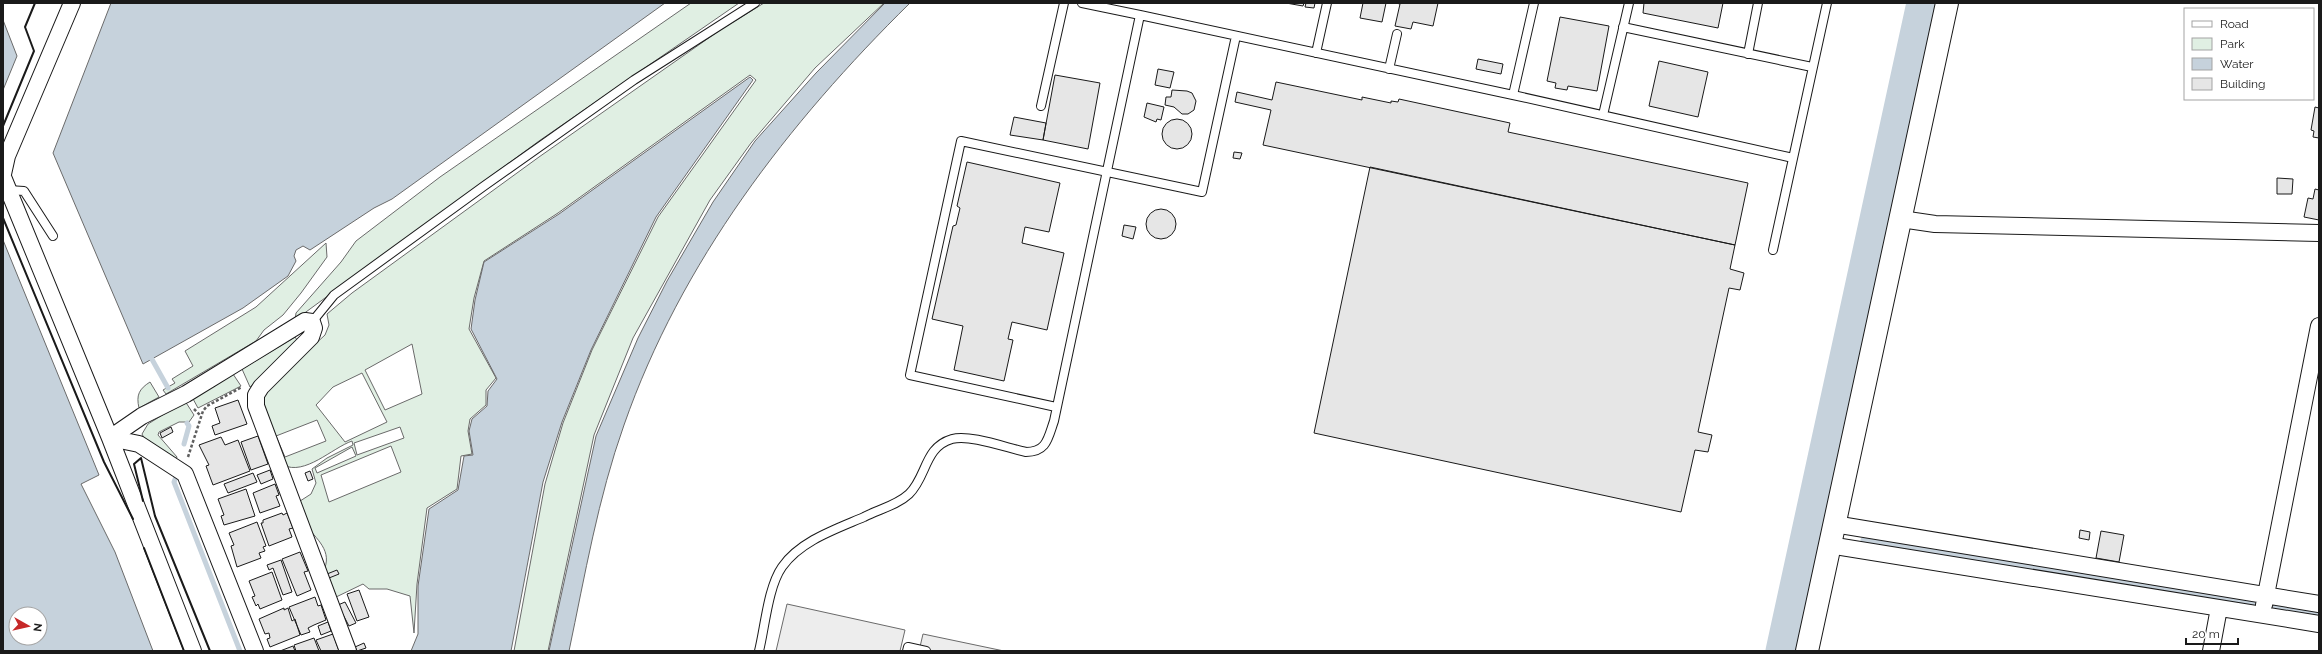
<svg xmlns="http://www.w3.org/2000/svg" width="2322" height="654" font-family="Raleway,sans-serif">
<rect width="100%" height="100%" fill="#fff"/>
<path fill="#e0efe3" stroke="#6a6a6a" fill-rule="evenodd" d="M 691,3 L 739,3 L 539,141 L 295,320 L 296,313 L 341,262 L 356,241 L 440,177 Z
M 764,3 L 884,3 L 815,68 L 751,143 L 710,200 L 633,338 L 594,435 L 548,651 L 514,651 L 545,484 L 563,423 L 592,350 L 658,217 L 756,80 L 750,75 L 558,213 L 484,261 L 474,298 L 469,329 L 496,378 L 486,390 L 486,405 L 470,419 L 468,431 L 472,454 L 461,456 L 457,489 L 427,508 L 417,584 L 414,633 L 410,596 L 387,589 L 369,589 L 363,584 L 334,598 L 323,572 C 334,551 316,539 305,524 C 301,518 299,509 297,503 L 311,494 L 316,483 L 312,469 L 327,458 L 353,445 L 352,441 C 332,448 305,476 283,465 L 260,403 L 263,392 L 325,335 L 329,325 L 327,314 L 352,293 L 539,157 L 720,30 ZM 412,344 L 422,394 L 385,410 L 365,370 ZM 362,373 L 387,422 L 345,442 L 316,405 L 333,387 ZM 317,420 L 326,441 L 285,457 L 276,436 ZM 400,427 L 404,438 L 357,455 L 354,443 ZM 391,446 L 401,472 L 329,502 L 321,475 ZM 352,447 L 356,456 L 317,473 L 315,468 Z
M 326,243 L 327,257 L 301,293 L 283,315 L 264,330 L 256,341 L 166,394 L 163,390 L 175,383 L 172,379 L 193,366 L 185,351 L 256,307 Z
M 295,337 L 300,344 L 250,387 L 242,369 Z
M 233,374 L 241,386 L 198,408 L 192,397 Z
M 150,382 L 159,397 L 139,408 C 136,395 139,389 150,382 Z
M 185,401 L 194,415 L 189,422 L 179,422 L 159,432 L 158,435 L 177,457 L 176,460 L 144,438 L 142,434 L 148,424 Z"/>
<path fill="#ededed" stroke="#6a6a6a" d="M 787,604 L 905,630 L 900,651 L 776,651 Z
M 923,634 L 1004,651 L 919,651 Z"/>
<path fill="#c6d2dc" stroke="#6a6a6a" fill-rule="evenodd" d="M 111,3 L 665,3 L 392,199 L 374,208 L 310,250 L 303,246 L 296,250 L 294,256 L 296,261 L 288,276 L 243,308 L 143,364 L 53,153 Z
M 885,3 L 910,3 C 788,123 681,262 624,425 C 598,498 585,575 569,651 L 549,651 L 596,436 L 638,338 L 667,281 L 713,202 L 755,141 L 816,73 Z
M 3,20 L 17,56 L 3,90 Z
M 750,77 L 753,80 L 656,217 L 591,350 L 562,422 L 543,482 L 511,651 L 411,651 L 418,634 L 418,586 L 429,509 L 458,490 L 464,456 L 473,455 L 469,431 L 472,419 L 487,406 L 488,391 L 497,379 L 471,329 L 475,300 L 484,262 L 559,214 Z
M 3,240 L 99,475 L 81,484 L 115,552 L 153,651 L 3,651 ZM 16,614 L 40,614 L 40,638 L 16,638 Z"/>
<g fill="none" stroke-linecap="round" stroke-linejoin="round">
<path stroke="#c6d2dc" stroke-width="5" d="M 149,354 L 168,388
M 184,444 L 189,426 L 187,423
M 176,477 L 174,482 L 240,651
M 1808,531 L 1817,532
M 1863,540 L 2319,614"/>
<path stroke="#c6d2dc" stroke-width="31" d="M 1781,651 L 1922,3"/>
</g>
<path fill="#e6e6e6" stroke="#1a1a1a" d="M 1286,3 L 1304,3 L 1303,6 Z
M 1306,3 L 1315,3 L 1314,8 L 1305,7 Z
M 1363,3 L 1386,3 L 1382,22 L 1360,18 Z
M 1396,3 L 1438,3 L 1433,26 L 1413,22 L 1411,29 L 1395,26 L 1400,4 Z
M 1644,3 L 1723,3 L 1718,28 L 1643,13 Z
M 1560,17 L 1609,26 L 1597,91 L 1568,86 L 1567,90 L 1555,88 L 1556,83 L 1547,81 Z
M 1478,59 L 1503,64 L 1501,74 L 1476,69 Z
M 1659,61 L 1708,72 L 1698,117 L 1649,106 Z
M 1158,69 L 1174,72 L 1170,88 L 1155,85 Z
M 1055,75 L 1100,83 L 1088,149 L 1043,140 Z
M 1276,82 L 1362,100 L 1362,97 L 1391,103 L 1391,101 L 1398,102 L 1399,99 L 1510,123 L 1508,132 L 1748,183 L 1735,245 L 1263,145 L 1271,110 L 1235,102 L 1237,92 L 1272,100 Z
M 1172,90 L 1187,91 L 1192,93 L 1196,101 L 1194,110 L 1188,114 L 1182,114 L 1174,107 L 1165,105 L 1166,97 L 1171,97 Z
M 1147,103 L 1164,107 L 1161,120 L 1157,119 L 1156,122 L 1144,117 Z
M 2315,107 L 2319,108 L 2319,138 L 2313,137 L 2314,131 L 2311,130 Z
M 1014,117 L 1046,123 L 1043,140 L 1010,135 Z
M1162 134a15 15 0 1 1 30 0a15 15 0 1 1-30 0Z
M 1234,152 L 1242,153 L 1240,159 L 1233,158 Z
M 967,162 L 1060,183 L 1049,232 L 1025,227 L 1022,243 L 1064,253 L 1047,330 L 1012,322 L 1008,339 L 1013,340 L 1004,381 L 954,370 L 963,326 L 932,319 L 953,226 L 956,225 L 960,208 L 957,206 Z
M 1370,167 L 1735,245 L 1730,269 L 1744,273 L 1740,290 L 1729,288 L 1698,432 L 1712,435 L 1708,452 L 1695,450 L 1681,512 L 1314,433 Z
M 2277,178 L 2293,179 L 2292,194 L 2277,194 Z
M 2315,189 L 2319,190 L 2319,220 L 2304,217 L 2308,198 L 2313,199 Z
M1146 224a15 15 0 1 1 30 0a15 15 0 1 1-30 0Z
M 1124,225 L 1136,227 L 1133,239 L 1122,236 Z
M 238,400 L 247,424 L 215,435 L 212,426 L 220,423 L 215,408 Z
M 171,427 L 173,432 L 162,438 L 160,433 Z
M 258,436 L 268,464 L 251,470 L 241,442 Z
M 221,437 L 225,445 L 238,440 L 250,471 L 213,485 L 206,466 L 209,465 L 199,445 Z
M 270,470 L 273,479 L 261,484 L 257,475 Z
M 310,471 L 313,479 L 308,481 L 305,473 Z
M 253,473 L 257,482 L 228,493 L 224,484 Z
M 275,484 L 279,495 L 276,496 L 280,506 L 260,513 L 253,493 Z
M 246,489 L 255,516 L 224,525 L 221,516 L 224,515 L 218,499 Z
M 282,513 L 283,515 L 287,513 L 293,528 L 289,529 L 292,537 L 269,546 L 261,523 L 263,523 L 263,520 Z
M 257,522 L 266,546 L 263,547 L 265,551 L 259,553 L 261,558 L 237,567 L 231,546 L 234,545 L 229,533 Z
M 2080,530 L 2090,532 L 2089,540 L 2079,538 Z
M 2101,531 L 2124,535 L 2119,562 L 2096,558 Z
M 300,552 L 308,571 L 304,572 L 311,590 L 297,596 L 282,559 Z
M 281,560 L 292,592 L 283,595 L 273,568 L 269,570 L 267,565 Z
M 337,570 L 339,574 L 329,578 L 327,574 Z
M 272,572 L 282,600 L 260,609 L 258,604 L 256,606 L 252,597 L 255,596 L 249,581 Z
M 359,590 L 369,617 L 357,621 L 347,594 Z
M 315,597 L 318,606 L 321,605 L 326,620 L 314,625 L 308,628 L 310,632 L 301,635 L 289,607 Z
M 345,602 L 356,623 L 349,626 L 338,605 Z
M 284,608 L 284,610 L 288,608 L 292,621 L 295,619 L 300,635 L 270,647 L 267,639 L 270,638 L 269,633 L 265,634 L 259,619 Z
M 328,622 L 331,631 L 321,635 L 318,626 Z
M 333,634 L 339,651 L 321,651 L 316,640 Z
M 314,638 L 319,651 L 296,651 L 294,645 Z
M 364,643 L 366,648 L 357,651 L 355,647 Z
M 293,646 L 295,651 L 280,651 Z"/>
<g fill="none" stroke-linecap="round" stroke-linejoin="round">
<g stroke="#1a1a1a" stroke-width="10">
<path id="lane" d="M 1082,3 L 1140,15
M 1623,27 L 1812,67
M 1316,53 L 1327,3
M 1748,54 L 1758,3
M 1389,69 L 1397,34
M 1513,95 L 1534,3
M 1041,106 L 1064,3
M 1603,115 L 1629,3
M 8,190 L 24,191 L 53,236
M 1773,250 L 1827,3
M 312,322 L 334,295 L 484,186 L 634,80 L 755,3
M 1056,407 L 910,375 L 961,141 L 1202,192 L 1236,36
M 759,651 C 765,627 768,587 782,567 C 800,541 836,529 864,517 C 879,509 896,506 909,494 C 927,477 924,447 952,439 C 970,434 1007,448 1026,452 C 1047,452 1048,438 1054,421 L 1140,15 L 1513,95 L 1793,158
M 907,651 L 908,647 L 926,651"/>
</g>
<g stroke="#1a1a1a" stroke-width="18">
<path id="street" d="M 3,174 L 7,156 L 72,3
M 3,177 L 110,438 L 193,651
M 1901,219 L 1935,224 L 2319,233
M 110,438 L 142,416 L 186,394 L 305,321 L 312,322 L 314,328 L 311,337 L 261,387 L 256,395 L 256,406 L 348,651
M 110,438 L 139,444 L 185,474 L 255,651
M 1834,524 L 2319,604
M 1829,545 L 2319,624
M 2264,605 L 2319,326
M 2211,651 L 2219,608"/>
</g>
<g stroke="#1a1a1a" stroke-width="24">
<path id="secondary" d="M 1807,651 L 1947,3"/>
</g>
<path stroke="#5f5f5f" stroke-width="2.5" stroke-dasharray="3 2" stroke-linecap="butt" d="M 194,409 L 201,416
M 188,457 L 203,411 L 207,406 L 242,387"/>
<use href="#lane" stroke="#fff" stroke-width="8"/>
<use href="#street" stroke="#fff" stroke-width="16"/>
<use href="#secondary" stroke="#fff" stroke-width="22"/>
<path stroke="#1a1a1a" stroke-width="2" d="M 3,126 L 34,51 L 25,27 L 35,3
M 3,218 L 104,462 L 133,519
M 143,501 L 134,464 L 141,458 L 155,516 L 210,651
M 144,548 L 184,651"/>
</g>
<rect width="2322" height="654" fill="none" stroke="#1a1a1a" stroke-width="8"/>
<rect x="2184" y="8" width="130" height="92" fill="#ffffff" stroke="#a3a3a3"/>
<rect x="2192" y="21" width="20" height="6" fill="#ffffff" stroke="#a3a3a3"/>
<text x="2220" y="28" font-size="12" fill="#1a1a1a">Road</text>
<rect x="2192" y="38" width="20" height="12" fill="#e0efe3" stroke="#a3a3a3"/>
<text x="2220" y="48" font-size="12" fill="#1a1a1a">Park</text>
<rect x="2192" y="58" width="20" height="12" fill="#c6d2dc" stroke="#a3a3a3"/>
<text x="2220" y="68" font-size="12" fill="#1a1a1a">Water</text>
<rect x="2192" y="78" width="20" height="12" fill="#e6e6e6" stroke="#a3a3a3"/>
<text x="2220" y="88" font-size="12" fill="#1a1a1a">Building</text>
<g transform="translate(28 626) rotate(98)"><circle r="19" fill="#ffffff" stroke="#a3a3a3"/>
<path d="M0-3L7 15L0 10L-7 15Z" fill="#c62828"/>
<text y="-6" font-size="11" font-weight="bold" text-anchor="middle" fill="#1a1a1a">N</text>
</g>
<path d="M2186 638v6h52v-6" fill="none" stroke="#1a1a1a" stroke-width="2"/>
<text x="2192" y="638" font-size="12" fill="#1a1a1a" stroke="#ffffff" stroke-width="3" paint-order="stroke">20 m</text>
</svg>
